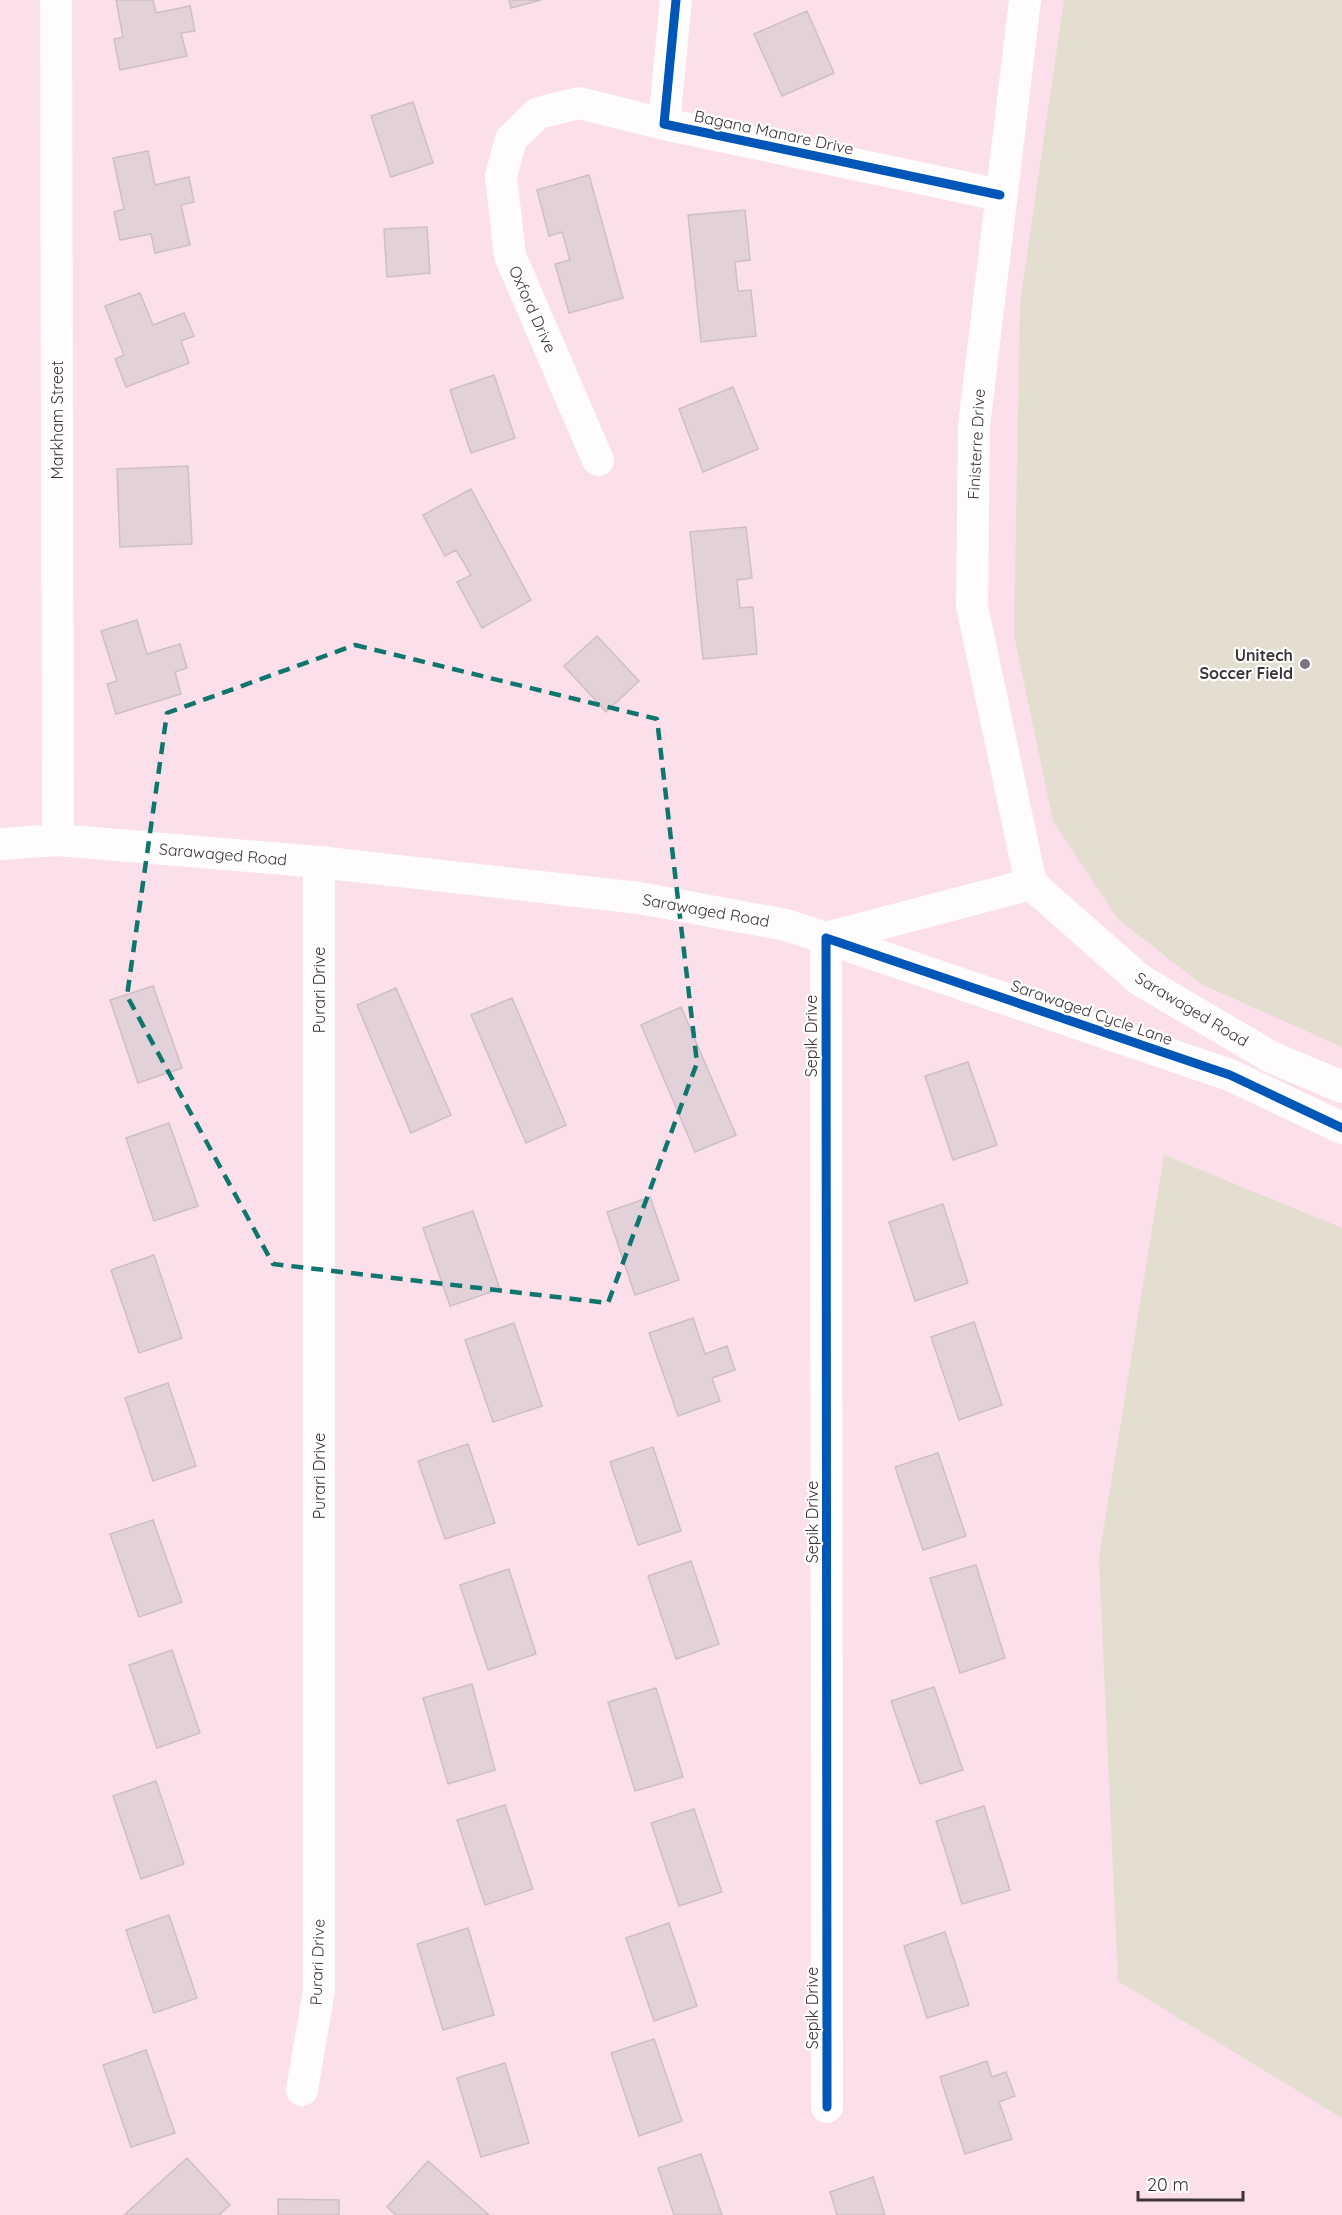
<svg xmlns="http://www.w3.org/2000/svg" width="1342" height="2215" font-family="Quicksand,sans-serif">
<rect width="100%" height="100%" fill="#f8e8ee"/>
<path fill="#fbdfea" d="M 0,0 L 1342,0 L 1342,2215 L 0,2215 Z"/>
<path fill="#e3decf" d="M 1064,0 L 1342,0 L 1342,1047 L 1201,984 L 1117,918 L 1053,821 L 1014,635 L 1020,303 Z
M 1164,1155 L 1342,1228 L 1342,2118 L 1118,1981 L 1099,1558 Z"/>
<path fill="#e2d1d8" stroke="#cdc0c5" stroke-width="1.5" d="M 116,0 L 153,0 L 156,13 L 190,6 L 195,31 L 181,33 L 187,56 L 120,70 L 114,39 L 123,37 Z
M 509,0 L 541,0 L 511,8 Z
M 807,11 L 834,73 L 782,96 L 754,34 Z
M 413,102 L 433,163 L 391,177 L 371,116 Z
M 148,151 L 155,185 L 189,177 L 194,202 L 181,205 L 190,245 L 155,253 L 151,234 L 120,240 L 114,212 L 124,209 L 113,158 Z
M 589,175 L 623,298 L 569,313 L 555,264 L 570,260 L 562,232 L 549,236 L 537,190 Z
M 745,210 L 750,260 L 735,262 L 738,291 L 751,290 L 756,336 L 701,342 L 688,215 Z
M 427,227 L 430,273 L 387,277 L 384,229 Z
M 140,293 L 153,325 L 184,313 L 194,336 L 181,341 L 189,363 L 126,387 L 115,359 L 124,355 L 105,306 Z
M 494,375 L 515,438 L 471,453 L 450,390 Z
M 733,387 L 758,449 L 703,472 L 679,409 Z
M 188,466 L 192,544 L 120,547 L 117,469 Z
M 471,489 L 531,600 L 482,628 L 457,582 L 471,575 L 456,550 L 445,556 L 423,515 Z
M 746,527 L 752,578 L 737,580 L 740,608 L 753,607 L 757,654 L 703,659 L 690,532 Z
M 137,620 L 147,654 L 180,644 L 187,668 L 175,672 L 181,694 L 116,714 L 107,684 L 117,681 L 101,631 Z
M 597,636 L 639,681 L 606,712 L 564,666 Z
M 153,986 L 182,1068 L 138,1083 L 110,1000 Z
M 396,988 L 451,1115 L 411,1133 L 357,1005 Z
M 512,998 L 566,1125 L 526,1143 L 471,1015 Z
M 681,1007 L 736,1135 L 695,1152 L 641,1025 Z
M 968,1062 L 997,1145 L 953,1160 L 925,1076 Z
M 169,1123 L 198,1206 L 154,1221 L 126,1138 Z
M 650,1197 L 679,1280 L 635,1295 L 607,1212 Z
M 943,1204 L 968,1283 L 915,1301 L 889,1222 Z
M 473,1211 L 500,1289 L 450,1306 L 423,1228 Z
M 154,1255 L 182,1338 L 139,1353 L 111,1270 Z
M 693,1318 L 705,1354 L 727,1346 L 735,1370 L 712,1378 L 720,1401 L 678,1416 L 649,1333 Z
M 974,1322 L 1002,1405 L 959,1420 L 931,1337 Z
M 514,1323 L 542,1406 L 493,1422 L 465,1340 Z
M 168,1383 L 196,1466 L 153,1481 L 125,1398 Z
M 468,1444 L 495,1523 L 445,1539 L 418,1461 Z
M 653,1447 L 681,1531 L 638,1545 L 610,1462 Z
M 938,1453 L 966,1536 L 923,1550 L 895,1467 Z
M 153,1520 L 182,1602 L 139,1617 L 110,1534 Z
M 691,1561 L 719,1644 L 676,1659 L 648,1576 Z
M 976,1565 L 1005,1658 L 960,1673 L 930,1578 Z
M 509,1569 L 536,1654 L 488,1670 L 460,1585 Z
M 172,1650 L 200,1733 L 157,1748 L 129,1665 Z
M 472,1684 L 495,1770 L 448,1784 L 423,1698 Z
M 934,1687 L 963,1770 L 920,1784 L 891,1701 Z
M 656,1688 L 683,1777 L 635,1791 L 608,1702 Z
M 156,1781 L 184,1864 L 141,1879 L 113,1796 Z
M 505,1805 L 533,1889 L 485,1905 L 457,1820 Z
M 984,1806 L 1010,1890 L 962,1904 L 936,1821 Z
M 694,1809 L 722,1892 L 679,1906 L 651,1823 Z
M 169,1915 L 197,1998 L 154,2013 L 126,1930 Z
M 669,1923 L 697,2006 L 654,2021 L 626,1938 Z
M 468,1928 L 494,2015 L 443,2030 L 417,1944 Z
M 945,1932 L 969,2005 L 927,2018 L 904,1946 Z
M 654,2039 L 682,2121 L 639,2136 L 611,2053 Z
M 146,2050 L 175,2133 L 131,2147 L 103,2065 Z
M 987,2061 L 992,2077 L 1006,2072 L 1015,2096 L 999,2102 L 1012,2139 L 965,2154 L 940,2077 Z
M 505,2063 L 529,2143 L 481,2157 L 457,2078 Z
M 701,2154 L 722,2215 L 674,2215 L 658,2168 Z
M 187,2158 L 230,2205 L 219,2215 L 124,2215 Z
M 428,2161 L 489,2215 L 396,2215 L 387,2207 Z
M 873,2177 L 885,2215 L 837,2215 L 830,2192 Z
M 278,2199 L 339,2200 L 339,2215 L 278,2215 Z"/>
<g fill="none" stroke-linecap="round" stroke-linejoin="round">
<path stroke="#fefcfc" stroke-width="32" d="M 56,0 L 58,840
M 676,0 L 664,124 L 1000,195
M 1025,0 L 974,426 L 972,606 L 1031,884
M 598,460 L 510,256 L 501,176 L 511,139 L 538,113 L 579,103 L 664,124
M 0,844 L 58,840 L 319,862 L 639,898 L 786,925 L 826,938 L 1031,884 L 1140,980 L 1271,1057 L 1342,1087
M 826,938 L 827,2107
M 826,938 L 1230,1075 L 1342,1128
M 302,2090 L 319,1990 L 319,862"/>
<g stroke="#fff" stroke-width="13">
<path id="cycleway" d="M 676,0 L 664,124 L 1000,195
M 826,938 L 827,2107
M 826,938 L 1230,1075 L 1342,1128"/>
</g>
<use href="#cycleway" stroke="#0057b8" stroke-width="9"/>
</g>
<path fill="none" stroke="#0f766e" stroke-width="4.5" stroke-dasharray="12 8" stroke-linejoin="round" d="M 355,645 L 657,719 L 697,1063 L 608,1303 L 273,1264 L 127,996 L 167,713 Z"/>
<circle fill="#807278" stroke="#fff" stroke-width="2" cx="1305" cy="664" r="6"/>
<g text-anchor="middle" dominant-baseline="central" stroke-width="4.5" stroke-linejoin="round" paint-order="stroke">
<g font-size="16" fill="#3f3338" stroke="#fff">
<text transform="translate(774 132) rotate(12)">Bagana Manare Drive</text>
<text transform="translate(533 309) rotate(66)">Oxford Drive</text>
<text transform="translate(57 420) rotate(-90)">Markham Street</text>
<text transform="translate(976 444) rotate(-87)">Finisterre Drive</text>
<text transform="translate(223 854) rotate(5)">Sarawaged Road</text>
<text transform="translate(706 910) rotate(10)">Sarawaged Road</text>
<text transform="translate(319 990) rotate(-90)">Purari Drive</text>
<text transform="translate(1192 1009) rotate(31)">Sarawaged Road</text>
<text transform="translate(1092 1012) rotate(19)">Sarawaged Cycle Lane</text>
<text transform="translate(811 1036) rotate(-90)">Sepik Drive</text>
<text transform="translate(319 1476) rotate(-90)">Purari Drive</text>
<text transform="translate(812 1522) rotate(-90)">Sepik Drive</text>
<text transform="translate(317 1962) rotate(-88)">Purari Drive</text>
<text transform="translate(812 2008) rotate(-90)">Sepik Drive</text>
</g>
<g font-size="16" font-weight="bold" fill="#3f3338" stroke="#fff" text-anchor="end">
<text x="1293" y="655">Unitech<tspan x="1293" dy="18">Soccer Field</tspan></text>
</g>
</g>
<path d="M1138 2191v9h105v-9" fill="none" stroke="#3f3338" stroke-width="3"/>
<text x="1147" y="2191" font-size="18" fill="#3f3338" stroke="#ffffff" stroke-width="4.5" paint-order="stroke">20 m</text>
</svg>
